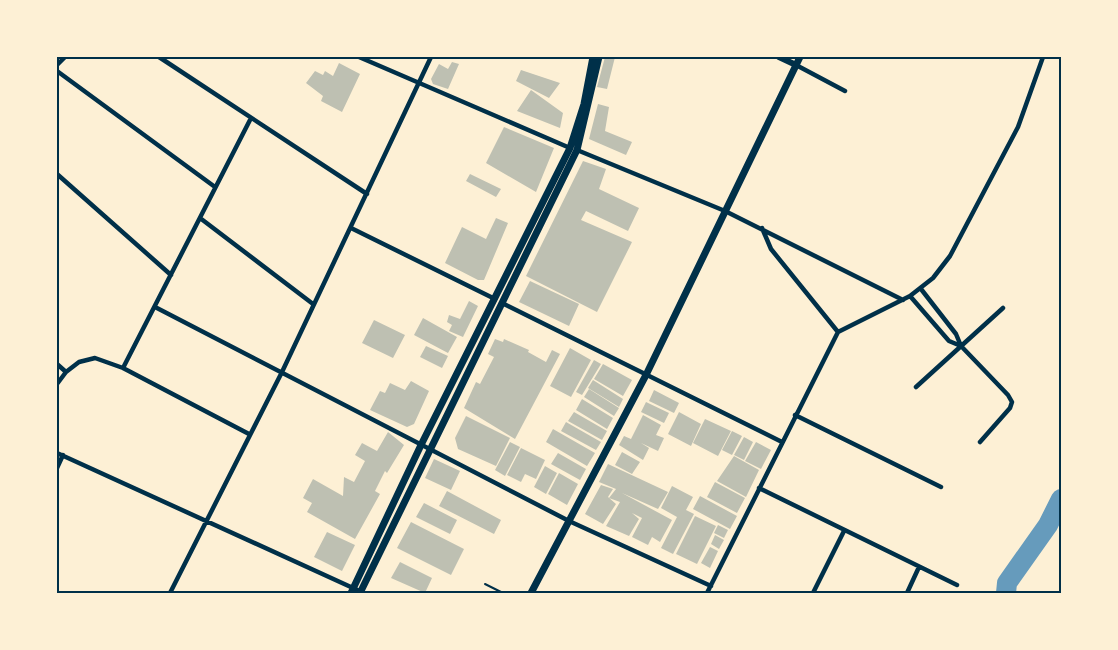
<svg xmlns="http://www.w3.org/2000/svg" width="1118" height="650" font-family="Figtree,sans-serif">
<rect width="100%" height="100%" fill="#fdf0d5"/>
<g fill="none" stroke-linecap="round" stroke-linejoin="round">
<path stroke="#669bbc" stroke-width="20" d="M 1006,593 L 1007,583 L 1048,525 L 1061,499"/>
</g>
<path fill="#bec0b2" d="M 605,57 L 615,57 L 607,89 L 597,87 Z
M 452,62 L 459,64 L 448,89 L 433,84 L 431,79 L 439,64 L 448,69 Z
M 339,63 L 360,74 L 342,112 L 321,101 L 323,96 L 306,83 L 315,71 L 323,75 L 325,71 L 333,76 Z
M 521,70 L 560,83 L 549,98 L 516,81 Z
M 531,90 L 563,113 L 560,128 L 517,111 Z
M 598,104 L 609,107 L 605,131 L 632,142 L 626,155 L 589,139 Z
M 504,127 L 554,148 L 536,192 L 486,163 Z
M 583,161 L 606,169 L 599,189 L 639,208 L 628,231 L 586,211 L 581,220 L 632,242 L 597,312 L 526,276 Z
M 470,174 L 501,189 L 496,197 L 466,181 Z
M 496,218 L 508,223 L 484,280 L 478,280 L 445,263 L 462,227 L 486,239 Z
M 530,281 L 579,304 L 569,326 L 519,302 Z
M 469,301 L 478,306 L 463,337 L 449,331 L 452,325 L 447,322 L 449,315 L 460,319 Z
M 423,318 L 457,337 L 448,353 L 414,335 Z
M 374,320 L 405,335 L 393,358 L 362,343 Z
M 495,339 L 503,342 L 504,339 L 529,350 L 528,352 L 546,362 L 552,350 L 560,354 L 515,439 L 464,408 L 476,382 L 480,384 L 494,357 L 488,354 Z
M 426,346 L 448,356 L 442,368 L 420,357 Z
M 570,348 L 591,360 L 571,397 L 550,386 Z
M 594,360 L 601,364 L 582,395 L 576,392 Z
M 603,364 L 632,380 L 623,396 L 594,379 Z
M 593,380 L 623,399 L 619,407 L 588,388 Z
M 411,381 L 429,391 L 414,424 L 407,427 L 370,410 L 380,391 L 385,393 L 390,383 L 405,390 Z
M 589,389 L 619,408 L 614,416 L 584,397 Z
M 654,390 L 679,403 L 674,413 L 649,401 Z
M 582,399 L 613,418 L 607,429 L 576,410 Z
M 646,402 L 669,413 L 664,423 L 641,412 Z
M 574,412 L 607,431 L 602,440 L 568,421 Z
M 679,412 L 701,424 L 691,446 L 668,434 Z
M 643,415 L 661,425 L 656,435 L 664,438 L 658,451 L 641,443 L 649,448 L 643,460 L 619,445 L 624,436 L 631,439 Z
M 466,416 L 510,438 L 496,466 L 458,449 L 455,438 Z
M 705,419 L 731,431 L 718,456 L 693,443 Z
M 566,422 L 601,442 L 596,450 L 561,431 Z
M 553,429 L 595,453 L 587,466 L 546,442 Z
M 732,431 L 742,436 L 732,455 L 722,450 Z
M 388,432 L 404,445 L 387,473 L 385,471 L 375,491 L 380,494 L 355,539 L 307,512 L 312,503 L 303,498 L 313,479 L 343,496 L 344,477 L 354,482 L 365,461 L 355,455 L 362,443 L 377,451 Z
M 744,437 L 753,442 L 744,460 L 734,455 Z
M 510,442 L 520,447 L 505,476 L 495,470 Z
M 756,442 L 771,450 L 761,469 L 745,461 Z
M 521,448 L 545,460 L 536,479 L 525,474 L 521,482 L 507,475 Z
M 622,452 L 640,462 L 632,474 L 615,465 Z
M 558,453 L 586,469 L 580,480 L 551,464 Z
M 734,456 L 759,470 L 746,497 L 717,481 Z
M 434,459 L 460,471 L 451,490 L 425,478 Z
M 608,464 L 668,492 L 658,509 L 622,493 L 672,520 L 660,542 L 652,537 L 648,545 L 632,537 L 642,518 L 632,513 L 639,519 L 629,536 L 606,526 L 620,502 L 609,498 L 616,489 L 599,482 Z
M 545,466 L 557,473 L 546,494 L 534,487 Z
M 559,473 L 578,484 L 567,505 L 548,494 Z
M 715,482 L 745,498 L 737,513 L 707,497 Z
M 601,485 L 613,489 L 608,497 L 616,504 L 603,524 L 585,514 Z
M 672,486 L 693,497 L 686,510 L 694,514 L 673,554 L 661,548 L 677,517 L 661,508 Z
M 447,491 L 501,520 L 494,534 L 439,506 Z
M 700,496 L 737,516 L 730,529 L 693,509 Z
M 424,503 L 457,520 L 450,534 L 416,517 Z
M 695,516 L 716,526 L 697,564 L 676,554 Z
M 411,522 L 464,549 L 451,575 L 397,548 Z
M 718,525 L 728,530 L 724,538 L 714,533 Z
M 327,532 L 355,545 L 342,571 L 314,557 Z
M 715,535 L 724,540 L 719,549 L 711,544 Z
M 710,547 L 718,551 L 710,568 L 701,563 Z
M 400,562 L 432,578 L 425,593 L 391,578 Z"/>
<g fill="none" stroke-linecap="round" stroke-linejoin="round">
<path stroke="#003049" stroke-width="2" d="M 485,584 L 503,593"/>
<path stroke="#003049" stroke-width="4.5" d="M 159,57 L 367,194
M 359,57 L 570,148
M 57,65 L 65,57
M 796,65 L 845,91
M 57,71 L 215,187
M 577,150 L 725,211 L 903,300
M 57,174 L 171,275
M 200,218 L 313,304
M 351,228 L 495,299
M 762,228 L 771,249 L 838,332
M 921,289 L 956,334 L 961,346
M 910,296 L 949,341 L 961,346 L 1008,395 L 1012,402 L 1010,408 L 980,442
M 502,303 L 782,442
M 155,307 L 569,521 L 711,586
M 57,364 L 66,372
M 123,368 L 250,120
M 57,384 L 66,372 L 79,362 L 95,358 L 123,368 L 249,434
M 916,387 L 1003,308
M 795,415 L 941,487
M 57,453 L 364,593
M 57,468 L 63,455
M 759,488 L 957,585
M 170,593 L 282,372 L 431,57
M 707,593 L 838,332 L 910,296 L 933,278 L 950,256 L 1018,127 L 1043,57
M 813,593 L 844,531
M 907,593 L 919,567"/>
<path stroke="#003049" stroke-width="6" d="M 779,57 L 796,65"/>
<path stroke="#003049" stroke-width="7" d="M 351,593 L 421,445 L 570,148 L 584,104 L 593,57
M 360,593 L 577,150 L 599,57
M 531,593 L 646,375 L 800,57"/>
</g>
<rect width="1118" height="650" fill="none" stroke="#fdf0d5" stroke-width="117"/>
<rect x="58" y="58" width="1002" height="534" fill="none" stroke="#003049" stroke-width="2"/>
</svg>
